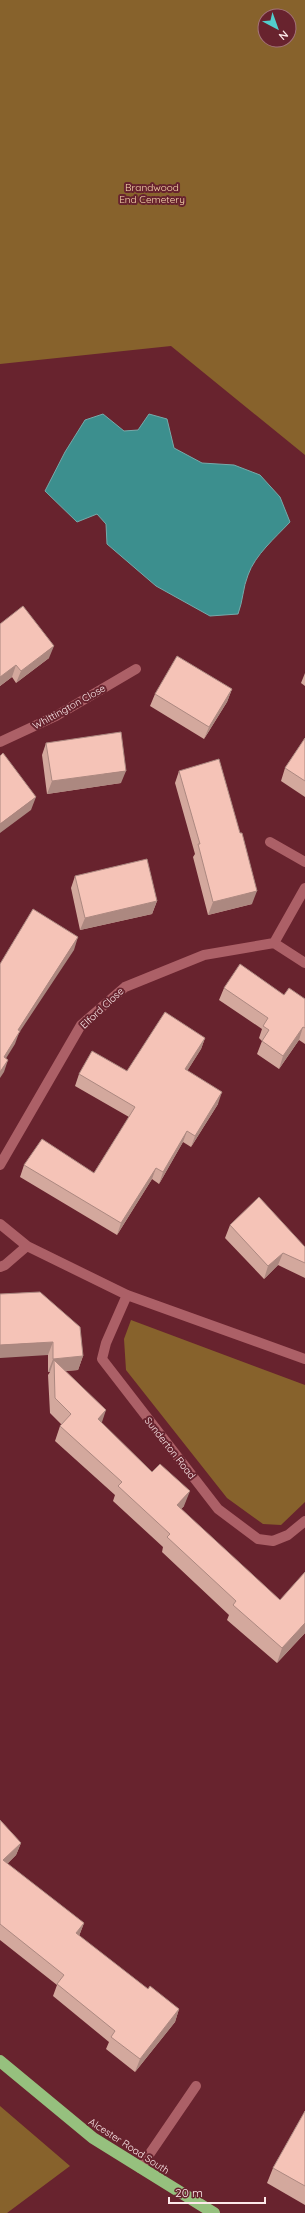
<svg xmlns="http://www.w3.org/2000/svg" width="305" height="2213" font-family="Quicksand,sans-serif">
<rect width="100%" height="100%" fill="#68232e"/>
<path fill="#87622c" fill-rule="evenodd" d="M 0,0 L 305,0 L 305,455 L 171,346 L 0,364 ZM 265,16 L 289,16 L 289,40 L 265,40 Z
M 131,1320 L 305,1385 L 305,1502 L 281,1525 L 263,1524 L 227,1498 L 126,1370 L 124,1339 Z
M 0,2106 L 70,2166 L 7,2213 L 0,2213 Z"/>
<path fill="#3c8f8e" stroke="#76aaaa" d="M 103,414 L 124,431 L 138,430 L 149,414 L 167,419 L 174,448 L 202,463 L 234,465 L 260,475 L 280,497 L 290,522 C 275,538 255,555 248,575 C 243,587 243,601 238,614 L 210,616 L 156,586 L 107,544 L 106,524 L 97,514 L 77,522 L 45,491 L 65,452 L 85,420 Z"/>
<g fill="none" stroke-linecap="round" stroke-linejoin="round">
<path stroke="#ac6067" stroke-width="10" d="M 140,2168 L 196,2086"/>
<path stroke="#ac6067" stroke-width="10" d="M 0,742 L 56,716 L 136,669
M 270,842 L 305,862
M 274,943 L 305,888
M 0,1165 L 81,1025 L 125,987 L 204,955 L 274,943 L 305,963
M 0,1224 L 27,1246 L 127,1295 L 305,1359
M 0,1267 L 5,1265 L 27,1246
M 127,1295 L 106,1343 L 102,1359 L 218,1509 L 258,1539 L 273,1541 L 288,1535 L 305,1521"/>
<path stroke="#96c07e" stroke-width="12" d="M 0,2061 L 93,2138 L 214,2213"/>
</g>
<path fill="#d3a89d" d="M 0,624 L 49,658 L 16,683 L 12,677 L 0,686 Z
M 305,673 L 305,686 L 301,683 Z
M 232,689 L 227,702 L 204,739 L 150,706 L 155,694 Z
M 305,738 L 305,797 L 281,781 L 285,768 Z
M 46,743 L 121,783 L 47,794 L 42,755 Z
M 179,771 L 252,904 L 208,915 L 193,857 L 195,854 L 175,783 Z
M 75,876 L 157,901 L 152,914 L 80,930 L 71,888 Z
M 224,988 L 284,995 L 305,999 L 305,1044 L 299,1040 L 279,1069 L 257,1054 L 262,1041 L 259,1038 L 262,1029 L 219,1000 Z
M 205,1038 L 201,1049 L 187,1071 L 218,1104 L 191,1147 L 183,1142 L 159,1184 L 152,1179 L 117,1235 L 20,1177 L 24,1165 L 94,1173 L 129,1117 L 75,1086 L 79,1074 L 127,1071 Z
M 230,1225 L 305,1247 L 305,1278 L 278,1265 L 264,1279 L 225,1238 Z
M 0,1294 L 83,1356 L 78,1370 L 65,1371 L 101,1423 L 184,1506 L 181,1509 L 305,1633 L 277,1663 L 227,1620 L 229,1615 L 162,1552 L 163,1547 L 113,1501 L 115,1495 L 55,1441 L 60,1426 L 62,1425 L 50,1413 L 48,1375 L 50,1372 L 48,1372 L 48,1355 Z
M 0,1820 L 21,1843 L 16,1855 L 7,1864 L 84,1923 L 79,1936 L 148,1989 L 179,2009 L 175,2022 L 135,2072 L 106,2049 L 109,2042 L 53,1996 L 57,1985 L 0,1940 Z
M 305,2111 L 305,2205 L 267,2183 L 273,2168 Z"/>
<path fill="#ac8880" d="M 54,646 L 49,658 L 16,683 L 21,671 Z
M 16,665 L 12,677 L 0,686 L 0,677 Z
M 232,689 L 227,702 L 204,739 L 209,727 Z
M 126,771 L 121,783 L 47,794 L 52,781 Z
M 36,797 L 31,810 L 0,833 L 0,824 Z
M 257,891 L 252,904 L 208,915 L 213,902 Z
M 157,901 L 152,914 L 80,930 L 85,918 Z
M 78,937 L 74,950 L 19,1033 L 15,1044 L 0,1068 L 4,1057 L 18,1030 Z
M 303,1027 L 299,1040 L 279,1069 L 283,1056 Z
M 205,1038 L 201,1049 L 181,1081 L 185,1069 Z
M 8,1060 L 4,1072 L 0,1078 L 0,1072 Z
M 222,1092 L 218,1104 L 191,1147 L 195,1136 Z
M 187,1131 L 183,1142 L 159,1184 L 163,1172 Z
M 156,1168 L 152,1179 L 117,1235 L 121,1223 Z
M 283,1253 L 278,1265 L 264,1279 L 268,1266 Z
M 53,1342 L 48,1355 L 0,1358 L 0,1345 Z
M 83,1356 L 78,1370 L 54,1372 L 54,1360 L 50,1372 L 48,1372 L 53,1359 Z
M 106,1410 L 101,1425 L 98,1419 Z
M 190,1491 L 184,1506 L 172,1519 L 177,1505 Z
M 305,1623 L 305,1633 L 277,1663 L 282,1648 Z
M 21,1843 L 16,1855 L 0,1871 L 3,1860 Z
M 84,1923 L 79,1936 L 76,1933 Z
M 179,2009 L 175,2022 L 135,2072 L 140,2059 Z"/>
<path fill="#f5c3b7" stroke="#ac8880" d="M 23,606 L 54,646 L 21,671 L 16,665 L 0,677 L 0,624 Z
M 177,656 L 232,689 L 209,727 L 155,694 Z
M 121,732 L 126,771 L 52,781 L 46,743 Z
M 305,738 L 305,781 L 285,768 Z
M 3,753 L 36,797 L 0,824 L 0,756 Z
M 219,759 L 240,833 L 242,833 L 257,891 L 213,902 L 198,844 L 200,844 L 179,771 Z
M 147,859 L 157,901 L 85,918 L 75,876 Z
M 33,909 L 78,937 L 18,1030 L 20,1031 L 4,1057 L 8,1060 L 0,1072 L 0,964 Z
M 240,964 L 284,995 L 289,988 L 305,999 L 305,1028 L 303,1027 L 283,1056 L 262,1041 L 269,1030 L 263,1026 L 268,1018 L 224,988 Z
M 165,1012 L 205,1038 L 185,1069 L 222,1092 L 195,1136 L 187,1131 L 163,1172 L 156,1168 L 121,1223 L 24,1165 L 42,1139 L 94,1173 L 135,1107 L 79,1074 L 92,1051 L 127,1071 Z
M 259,1197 L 305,1247 L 305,1263 L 283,1253 L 268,1266 L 230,1225 Z
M 40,1292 L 80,1327 L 83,1356 L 53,1359 L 53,1342 L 0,1345 L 0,1294 Z
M 54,1360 L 106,1410 L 98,1419 L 152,1472 L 160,1464 L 190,1491 L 177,1505 L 280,1600 L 305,1572 L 305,1623 L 282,1648 L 233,1605 L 236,1601 L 167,1537 L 170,1534 L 118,1486 L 122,1482 L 60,1426 L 71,1414 L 55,1398 Z
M 0,1820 L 21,1843 L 3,1860 L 84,1923 L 76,1933 L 148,1989 L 150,1986 L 179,2009 L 140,2059 L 111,2037 L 115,2031 L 57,1984 L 64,1975 L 0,1924 Z
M 305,2111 L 305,2186 L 273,2168 Z"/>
<g text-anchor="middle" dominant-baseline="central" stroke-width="4" stroke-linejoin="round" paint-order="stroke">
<g font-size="10" fill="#fadbb1" stroke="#68232e">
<text x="152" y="187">Brandwood<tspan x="152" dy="12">End Cemetery</tspan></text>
</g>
<g font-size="10" fill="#fce9ea" stroke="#68232e">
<text transform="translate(69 707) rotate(-29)">Whittington Close</text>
<text transform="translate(102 1008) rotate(-43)">Elford Close</text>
<text transform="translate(170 1448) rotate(52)">Sunderton Road</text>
<text transform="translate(129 2146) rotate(33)">Alcester Road South</text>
</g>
</g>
<g transform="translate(277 28) rotate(139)"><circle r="19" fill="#68232e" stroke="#a37279"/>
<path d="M0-3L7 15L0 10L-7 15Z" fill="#52cdcc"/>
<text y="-6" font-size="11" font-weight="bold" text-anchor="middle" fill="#fce9ea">N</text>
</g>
<path d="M169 2197v6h96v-6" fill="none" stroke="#fce9ea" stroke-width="2"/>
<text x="175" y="2197" font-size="12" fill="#fce9ea" stroke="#68232e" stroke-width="3" paint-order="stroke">20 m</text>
</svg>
